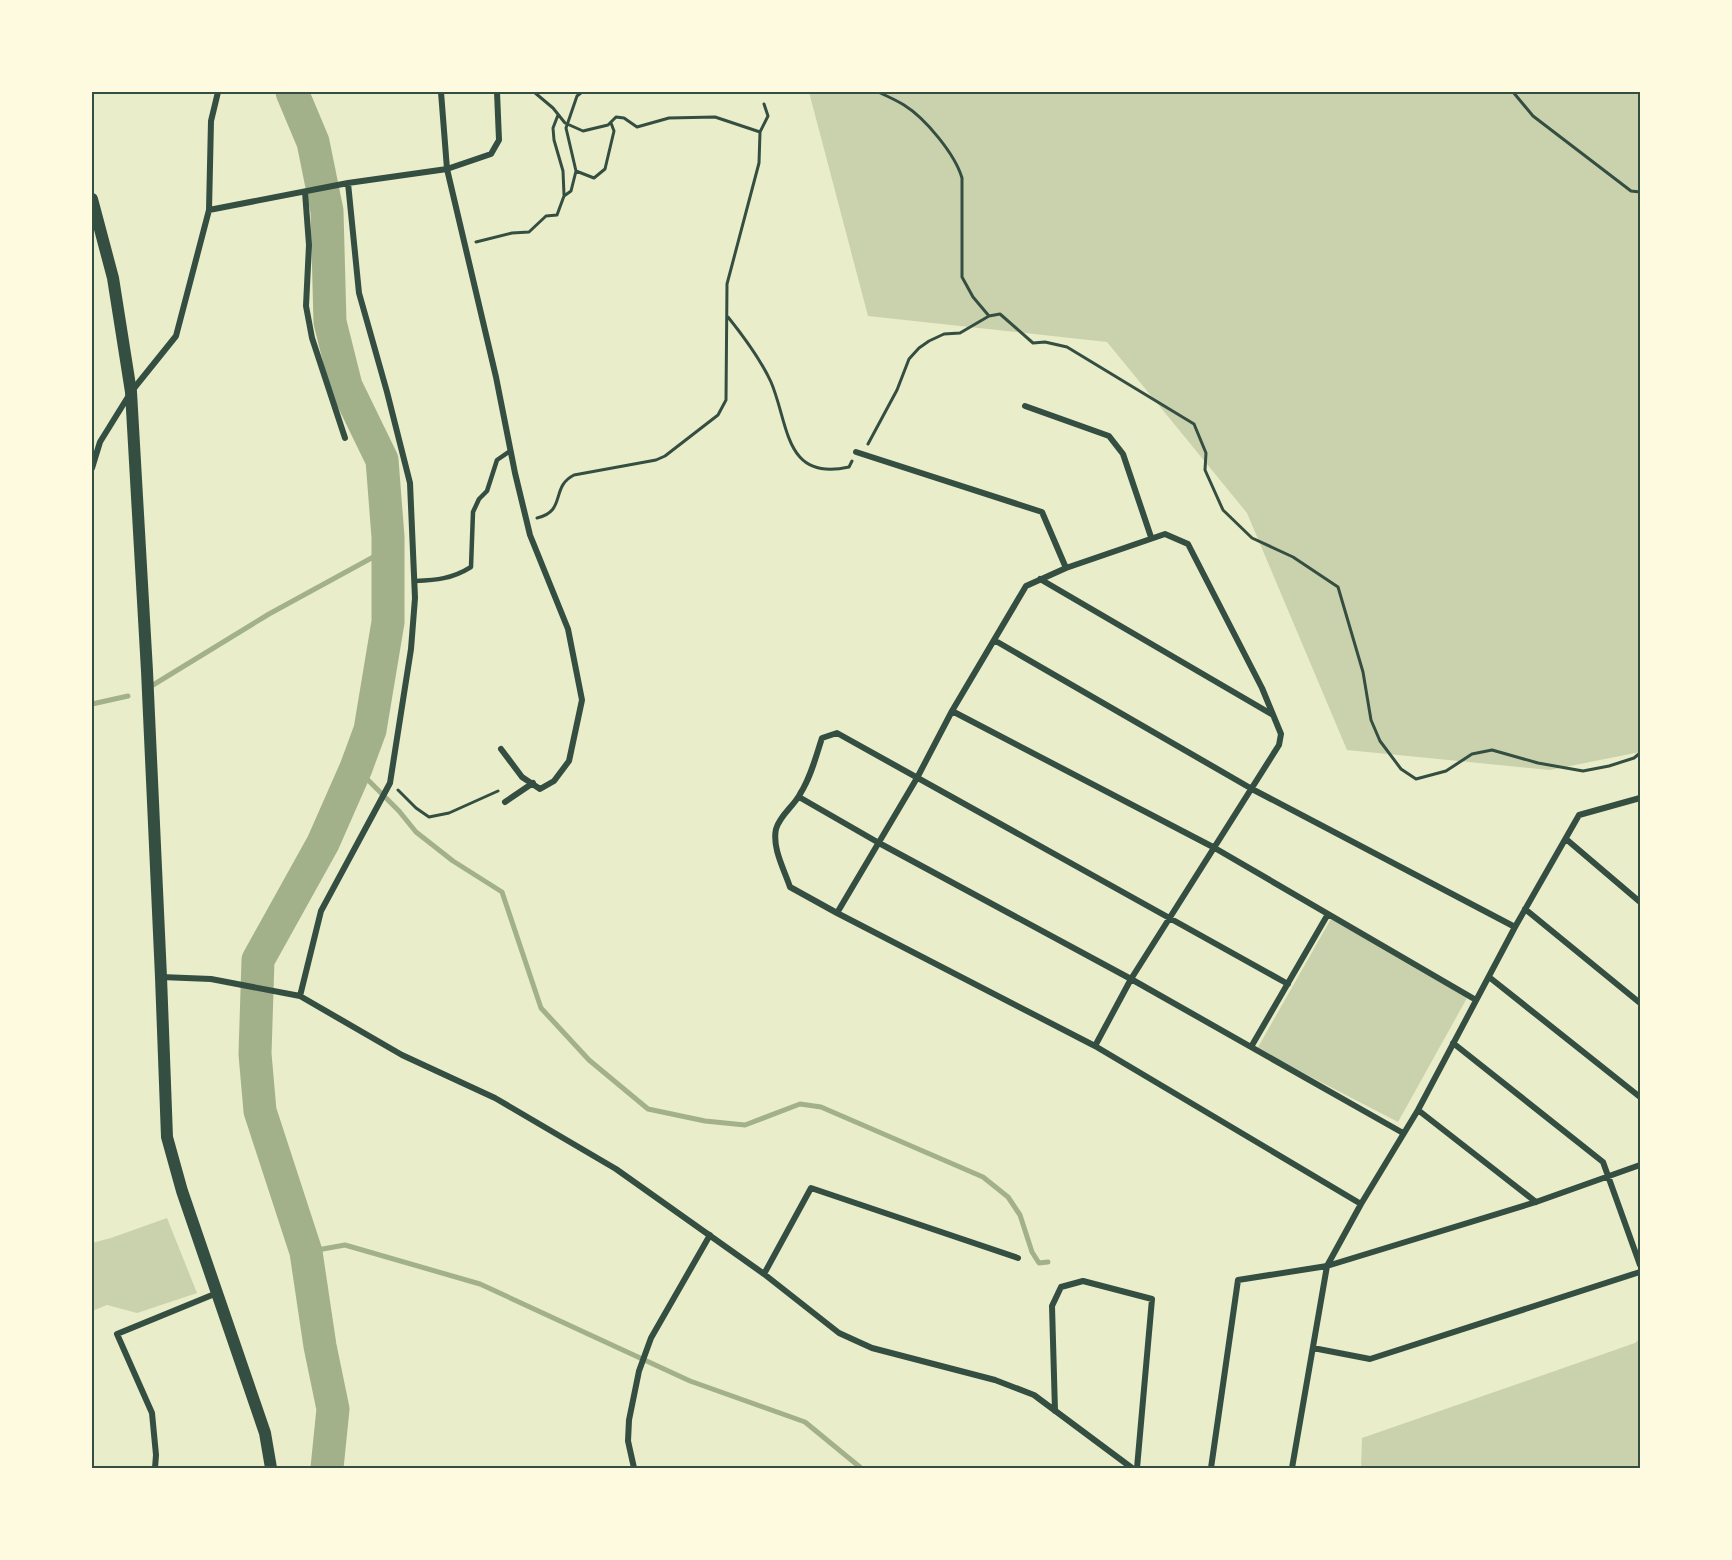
<svg xmlns="http://www.w3.org/2000/svg" width="1732" height="1560" font-family="Merriweather,serif">
<rect width="100%" height="100%" fill="#e9edc9"/>
<path fill="#cad2ad" d="M 809,92 L 1640,92 L 1640,752 L 1550,770 L 1347,750 L 1247,513 L 1107,342 L 868,316 Z
M 1332,917 L 1467,998 L 1398,1122 L 1257,1049 Z
M 167,1218 L 197,1293 L 137,1313 L 107,1305 L 92,1311 L 92,1243 L 111,1238 Z
M 1640,1338 L 1640,1468 L 1361,1468 L 1362,1438 L 1635,1343 Z"/>
<g fill="none" stroke-linecap="round" stroke-linejoin="round">
<path stroke="#a3b18a" stroke-width="5" d="M 153,685 L 269,614 L 388,549
M 92,704 L 128,696
M 356,768 L 399,811 L 416,832 L 453,861 L 502,892 L 541,1008 L 589,1060 L 648,1109 L 705,1121 L 745,1125 L 800,1104 L 821,1107 L 983,1177 L 1008,1197 L 1020,1215 L 1032,1252 L 1039,1263 L 1048,1262
M 306,1252 L 345,1245 L 480,1284 L 690,1381 L 805,1422 L 861,1468"/>
<path stroke="#a3b18a" stroke-width="33" d="M 292,92 L 313,142 L 327,211 L 330,322 L 346,386 L 382,460 L 388,537 L 388,622 L 370,730 L 356,768 L 323,843 L 258,960 L 255,1054 L 260,1111 L 306,1252 L 320,1346 L 333,1409 L 327,1468"/>
<path stroke="#344e41" stroke-width="3" d="M 534,92 L 553,108 L 565,123 L 583,131 L 608,125 L 616,117 L 624,118 L 637,127 L 669,118 L 715,117 L 760,132
M 878,92 C 887,96 896,100 904,105 C 925,118 955,154 962,178 L 962,277 L 973,297 L 989,316
M 1513,92 L 1533,116 L 1631,191 L 1640,192
M 558,115 L 553,128 L 554,140 L 563,171 L 564,195
M 576,171 L 566,128 L 577,96 L 582,92
M 476,242 L 512,233 L 529,232 L 546,216 L 557,215 L 564,196 L 571,191 L 576,171 L 594,178 L 605,169 L 614,131 L 611,123
M 728,317 C 744,337 760,358 771,382 C 789,424 784,482 849,467 L 852,461
M 868,444 L 897,390 L 909,359 L 919,348 L 929,341 L 944,334 L 960,333 L 989,316 L 1000,314 L 1033,343 L 1045,342 L 1067,347 L 1194,424 L 1206,453 L 1205,470 L 1223,510 L 1252,538 L 1293,557 L 1338,587 L 1363,672 L 1371,720 L 1380,741 L 1401,769 L 1416,779 L 1446,771 L 1472,754 L 1492,750 L 1538,763 L 1583,771 L 1609,766 L 1634,758 L 1640,753
M 537,518 C 567,511 550,487 574,475 L 656,460 L 665,456 L 718,415 L 726,400 L 727,284 L 759,163 L 760,132 L 768,116 L 764,104
M 398,790 L 416,808 L 429,817 L 449,813 L 498,791"/>
<path stroke="#344e41" stroke-width="4.5" d="M 415,581 C 436,580 452,579 471,567 L 473,512 L 479,499 L 487,491 L 497,460 L 510,451"/>
<path stroke="#344e41" stroke-width="6" d="M 441,92 L 447,169 L 496,377 L 515,473 L 530,535 L 568,629 L 582,700 L 569,761 L 554,781 L 540,789 L 522,777 L 501,749
M 305,192 L 309,245 L 306,306 L 312,338 L 345,438
M 209,210 L 348,183 L 447,169 L 491,154 L 499,140 L 497,92
M 1025,406 L 1109,436 L 1123,454 L 1151,537
M 856,452 L 1042,512 L 1066,568
M 92,468 L 100,442 L 131,392 L 176,336 L 209,210 L 211,121 L 218,92
M 1040,579 L 1273,715
M 994,640 L 1252,789 L 1515,927
M 952,711 L 1213,847 L 1476,1000
M 799,797 L 879,843 L 1131,979 L 1403,1133
M 505,802 L 533,783
M 1566,839 L 1640,902
M 1525,909 L 1640,1003
M 837,913 L 790,887 C 784,869 772,848 776,829 C 780,815 794,806 800,794 C 811,777 816,756 822,738 L 837,733 L 1288,984
M 161,977 L 211,979 L 300,996 L 402,1055 L 495,1098 L 616,1169 L 764,1274 L 839,1333 L 872,1348 L 995,1380 L 1034,1395 L 1132,1468
M 1489,977 L 1640,1097
M 300,996 L 321,911 L 390,783 L 411,649 L 415,598 L 410,483 L 387,392 L 359,293 L 348,183
M 1453,1043 L 1603,1162 L 1640,1265
M 1095,1046 L 1131,979 L 1279,745 L 1281,734 L 1262,688 L 1188,544 L 1165,534 L 1066,568 L 1026,586 L 952,711 L 917,778 L 837,913 L 1095,1046 L 1361,1204
M 1251,1047 L 1328,914
M 1418,1110 L 1536,1202
M 764,1274 L 811,1188 L 1018,1258
M 1313,1348 L 1370,1359 L 1640,1272
M 1055,1411 L 1052,1306 L 1061,1287 L 1083,1281 L 1152,1299 L 1137,1468
M 155,1468 L 156,1455 L 152,1413 L 117,1334 L 217,1293
M 634,1468 L 628,1441 L 629,1420 L 639,1371 L 651,1338 L 710,1235
M 1211,1468 L 1238,1280 L 1327,1266 L 1536,1202 L 1640,1165
M 1292,1468 L 1327,1266 L 1361,1204 L 1418,1110 L 1515,927 L 1579,815 L 1640,798"/>
<path stroke="#344e41" stroke-width="12" d="M 92,199 L 113,278 L 131,392 L 147,671 L 161,977 L 167,1137 L 182,1191 L 265,1433 L 271,1468"/>
</g>
<rect width="1732" height="1560" fill="none" stroke="#fefae0" stroke-width="186"/>
<rect x="93" y="93" width="1546" height="1374" fill="none" stroke="#344e41" stroke-width="2"/>
</svg>
